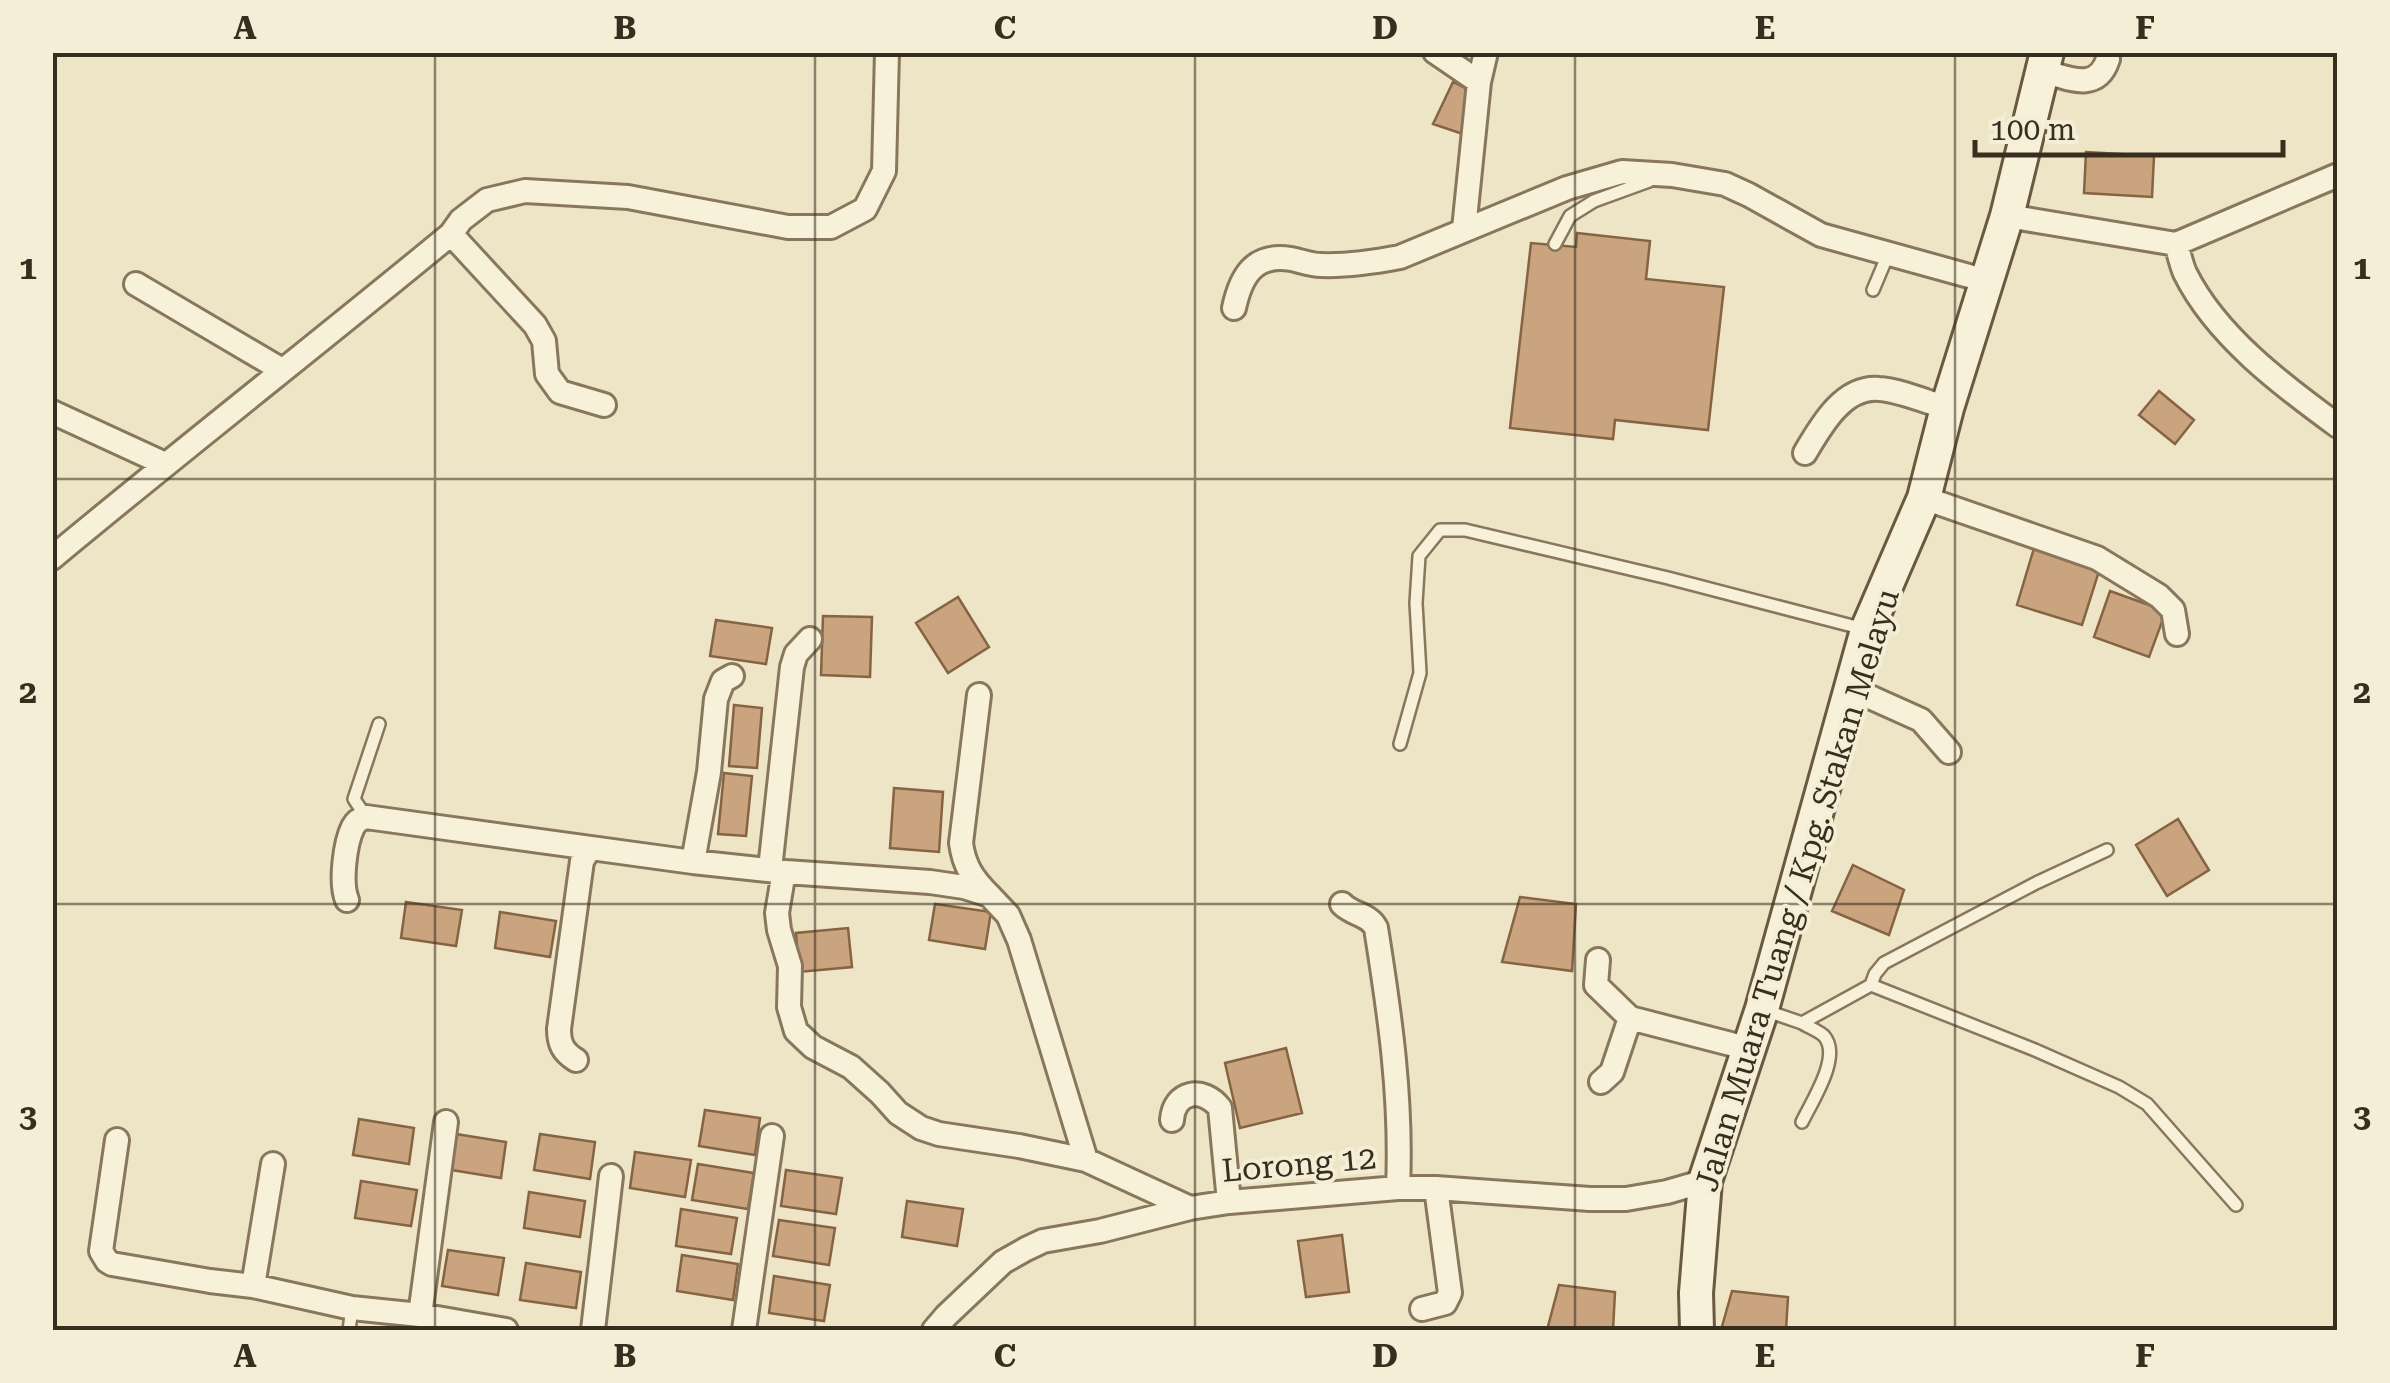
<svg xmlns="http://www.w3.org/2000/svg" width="2390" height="1383" font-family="'Roboto Serif',serif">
<rect width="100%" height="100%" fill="#ede5c6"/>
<path fill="#c9a47e" stroke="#866443" stroke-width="2.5" d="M 1453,82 L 1473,92 L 1466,135 L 1433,124 Z
M 2086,152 L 2154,156 L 2152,197 L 2084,193 Z
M 1577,233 L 1650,241 L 1646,279 L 1724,287 L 1708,430 L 1615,420 L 1613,439 L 1510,428 L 1531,243 L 1576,247 Z
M 2159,391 L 2194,420 L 2175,444 L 2139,415 Z
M 2034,548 L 2100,568 L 2082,625 L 2017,605 Z
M 2110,591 L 2166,611 L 2149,657 L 2094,637 Z
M 958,597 L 989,647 L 948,673 L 916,623 Z
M 823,616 L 872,617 L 870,677 L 821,675 Z
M 716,620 L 772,628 L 766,664 L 710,656 Z
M 734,705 L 762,708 L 757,768 L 729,766 Z
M 724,773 L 752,776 L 746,836 L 718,834 Z
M 894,788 L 943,792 L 939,852 L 890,848 Z
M 2178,819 L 2209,870 L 2167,896 L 2136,845 Z
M 1853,865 L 1904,890 L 1889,935 L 1832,911 Z
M 1520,897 L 1576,904 L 1572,971 L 1502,962 Z
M 406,902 L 462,910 L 456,946 L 401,938 Z
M 935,904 L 991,912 L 985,949 L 929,940 Z
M 500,912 L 556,921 L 550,957 L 495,948 Z
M 848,928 L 852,967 L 799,972 L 796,933 Z
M 1286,1048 L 1302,1113 L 1240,1128 L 1225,1063 Z
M 705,1110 L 760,1118 L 755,1155 L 699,1146 Z
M 359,1119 L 414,1128 L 409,1164 L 353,1155 Z
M 450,1133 L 506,1142 L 501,1178 L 445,1169 Z
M 540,1134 L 595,1142 L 590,1179 L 534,1170 Z
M 635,1152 L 691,1160 L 685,1197 L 630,1188 Z
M 698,1164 L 754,1173 L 748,1209 L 692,1200 Z
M 786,1170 L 842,1178 L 836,1214 L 781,1206 Z
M 361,1181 L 417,1190 L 411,1226 L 355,1218 Z
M 529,1192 L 585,1201 L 580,1237 L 524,1228 Z
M 907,1201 L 963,1209 L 957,1246 L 902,1237 Z
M 681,1209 L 737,1218 L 731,1254 L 676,1246 Z
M 779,1220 L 835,1228 L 829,1265 L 773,1256 Z
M 1342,1235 L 1349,1292 L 1306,1297 L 1298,1241 Z
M 448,1250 L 504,1258 L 498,1295 L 442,1286 Z
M 682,1255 L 738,1264 L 733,1300 L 677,1291 Z
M 526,1263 L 581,1272 L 576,1308 L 520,1300 Z
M 774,1276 L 830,1285 L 824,1321 L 769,1313 Z
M 1559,1285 L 1615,1292 L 1613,1330 L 1547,1330 Z
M 1732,1291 L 1788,1297 L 1786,1330 L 1721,1330 Z"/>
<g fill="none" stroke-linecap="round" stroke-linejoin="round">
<g stroke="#88775c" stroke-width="16">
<path id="lane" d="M 1555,244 L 1570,216 L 1594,201 L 1649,181
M 1873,290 L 1889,252
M 1400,744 L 1420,673 L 1416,603 L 1419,556 L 1440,530 L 1465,530 L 1668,578 L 1864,629
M 366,817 L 354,799 L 379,724
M 1871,985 L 2035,1050 L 2119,1087 L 2147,1104 L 2236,1205
M 1764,1010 L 1802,1023 L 1871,985 L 1875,974 L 1884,963 L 2036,883 L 2107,850
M 1802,1122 C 1812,1101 1842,1056 1824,1036 C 1819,1031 1808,1027 1802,1023
M 349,1330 L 352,1308"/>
</g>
<g stroke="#88775c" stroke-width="28">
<path id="street" d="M 1435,52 L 1479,82
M 2043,71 C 2068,78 2097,93 2108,59
M 2007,216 L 2176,244 L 2338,175
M 1464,229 L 1479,82 L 1486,52
M 451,234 L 535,325 L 544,341 L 547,374 L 560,392 L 604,405
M 2176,244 C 2179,253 2181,264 2185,273 C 2216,336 2283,386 2338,426
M 136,284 L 282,370
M 1234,308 C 1241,276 1254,253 1291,259 C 1301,261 1311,265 1321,265 C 1348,266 1374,262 1400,257 L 1567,188 L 1622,172 L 1672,175 L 1725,184 L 1749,195 L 1821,235 L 1987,281
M 52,412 L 165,464
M 1805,453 C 1821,426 1843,386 1879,389 C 1899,390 1927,402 1947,408
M 1924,498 L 2097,558 L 2159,596 L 2173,610 L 2177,634
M 52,558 C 184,448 319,343 451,234 L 461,220 L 487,200 L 525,191 L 628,197 L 788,227 L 831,227 L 865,209 L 884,171 L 887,52
M 1852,689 L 1921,720 L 1949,752
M 979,695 L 961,843 C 964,866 973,879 989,895
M 693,862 L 709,772 L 716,699 L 723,681 L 732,676
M 770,869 L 792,667 L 796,654 L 810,639
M 786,872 L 782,883 L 777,913 L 779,930 L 790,966 L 789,1007 L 796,1031 L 813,1047 L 851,1067 L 880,1093 L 898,1113 L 921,1128 L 939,1134 L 1019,1146 L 1086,1160 L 1190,1208
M 347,900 C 340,883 345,843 353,827 C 357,820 359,820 366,817 L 693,862 L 786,872 L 930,882 L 964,887 L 989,895 L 1008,915 L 1019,940 L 1086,1160
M 1342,904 C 1353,915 1369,914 1376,928 C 1390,1016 1402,1099 1398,1188
M 1598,960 L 1596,985 L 1630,1018 L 1750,1049
M 576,1060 C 563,1052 559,1044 559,1029 L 582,861 L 590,848
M 1601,1082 L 1612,1072 L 1630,1018
M 1172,1120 C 1174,1091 1203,1086 1220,1108 L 1229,1202
M 117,1140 L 101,1251 L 107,1261 L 112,1264 L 210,1281 L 253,1286 L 352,1308 L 420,1315 L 506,1330
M 253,1286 L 273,1164
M 1422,1309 L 1445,1303 L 1450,1293 L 1436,1188
M 420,1315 L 446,1122
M 593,1330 L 611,1176
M 744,1330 L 772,1136
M 934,1330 L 946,1316 L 1003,1262 L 1026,1249 L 1043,1241 L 1100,1231 L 1190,1208 L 1229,1202 L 1398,1188 L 1436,1188 L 1590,1199 L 1626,1199 L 1667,1192 L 1705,1181"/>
</g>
<g stroke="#695940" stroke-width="38">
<path id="secondary" d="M 1697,1330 L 1696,1293 L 1705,1181 L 1762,1009 L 1867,630 L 1924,498 L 1947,408 L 2007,216 L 2047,52"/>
</g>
<use href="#lane" stroke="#f8f1d9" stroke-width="11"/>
<use href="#street" stroke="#f8f1d9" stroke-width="22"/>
<use href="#secondary" stroke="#f8f1d9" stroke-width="32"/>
</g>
<path fill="none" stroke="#382e20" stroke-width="2.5" stroke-opacity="0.55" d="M 435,52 L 435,1330M 815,52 L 815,1330M 1195,52 L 1195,1330M 1575,52 L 1575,1330M 1955,52 L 1955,1330M 52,479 L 2338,479M 52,904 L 2338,904"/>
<g text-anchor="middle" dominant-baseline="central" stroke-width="8" stroke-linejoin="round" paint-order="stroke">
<g font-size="32" fill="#382e20" stroke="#f4eed6">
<text transform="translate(1797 890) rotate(-73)">Jalan Muara Tuang / Kpg. Stakan Melayu</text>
<text transform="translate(1299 1164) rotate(-5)">Lorong 12</text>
</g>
</g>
<rect width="2390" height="1383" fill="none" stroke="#f4eed6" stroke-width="110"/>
<path d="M1975 140v15h308v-15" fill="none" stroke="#382e20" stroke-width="5"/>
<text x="1990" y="140" font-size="30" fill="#382e20" stroke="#f4eed6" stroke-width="8" paint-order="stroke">100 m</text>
<rect x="55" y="55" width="2280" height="1273" fill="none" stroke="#382e20" stroke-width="4"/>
<g font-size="32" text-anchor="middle" font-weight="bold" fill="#382e20">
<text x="245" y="39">A</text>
<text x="625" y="39">B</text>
<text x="1005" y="39">C</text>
<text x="1385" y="39">D</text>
<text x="1765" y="39">E</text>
<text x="2145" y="39">F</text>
<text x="28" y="279">1</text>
<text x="2362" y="279">1</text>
<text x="28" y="703">2</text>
<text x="2362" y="703">2</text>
<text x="28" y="1127">3</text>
<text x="2362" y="1127">3</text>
<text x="245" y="1367">A</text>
<text x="625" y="1367">B</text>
<text x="1005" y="1367">C</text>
<text x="1385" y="1367">D</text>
<text x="1765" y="1367">E</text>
<text x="2145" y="1367">F</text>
</g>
</svg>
